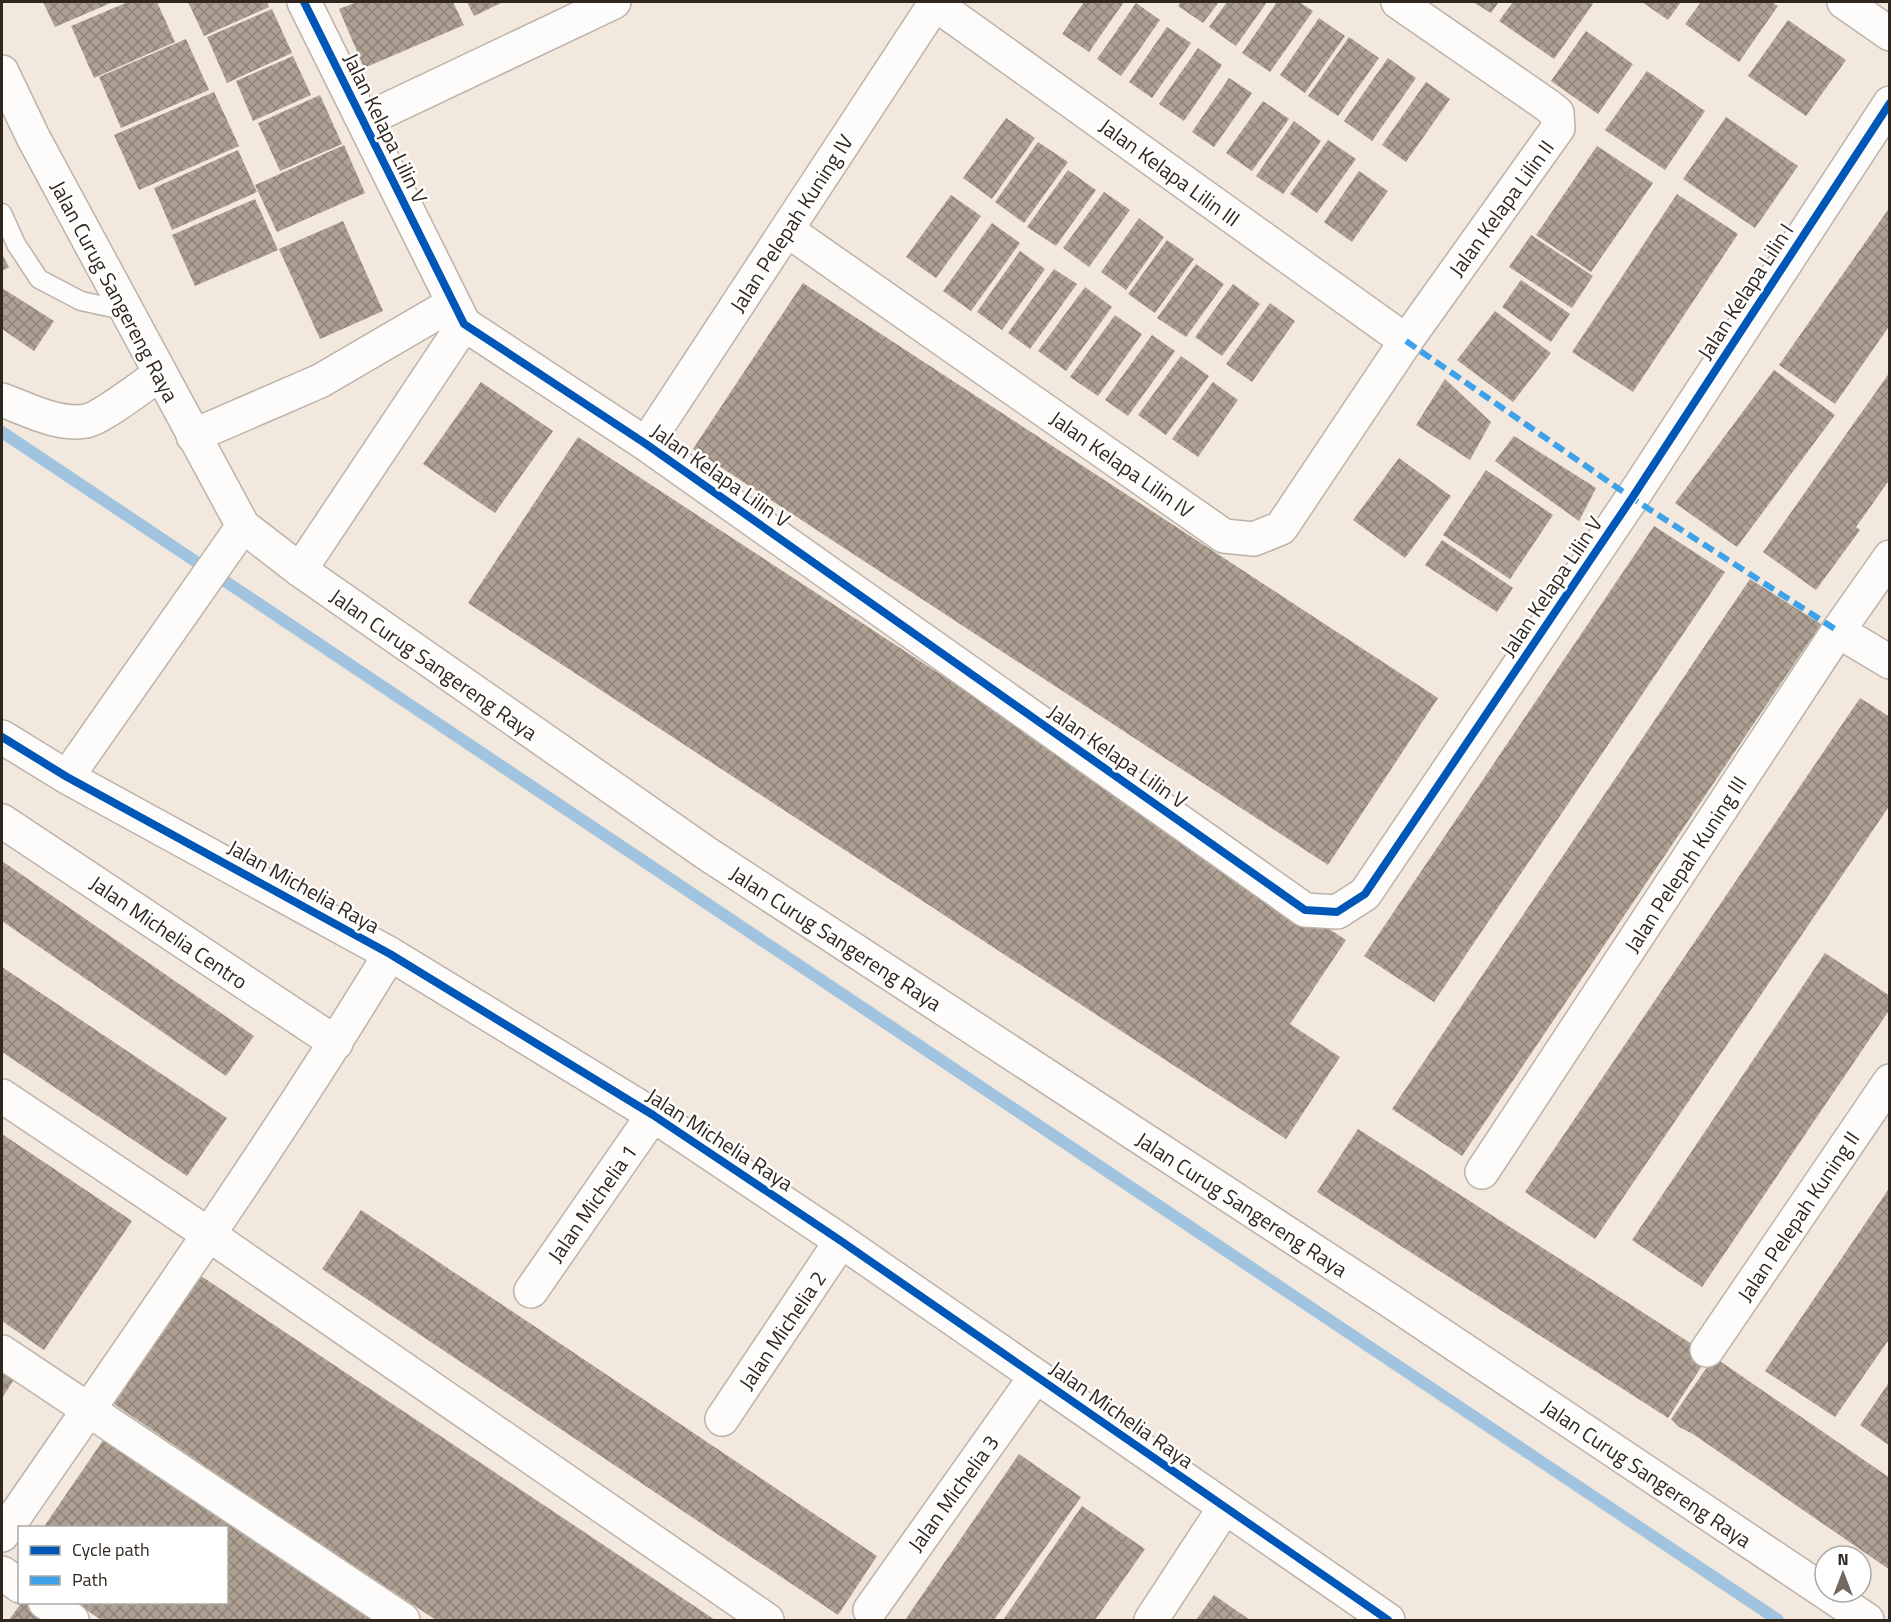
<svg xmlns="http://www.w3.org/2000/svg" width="1891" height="1622" font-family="'Titillium Web',sans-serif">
<defs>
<pattern id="building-cross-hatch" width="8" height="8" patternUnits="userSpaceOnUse" patternTransform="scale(1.5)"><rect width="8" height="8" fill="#aea092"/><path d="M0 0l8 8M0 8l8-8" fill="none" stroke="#8e8277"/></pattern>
</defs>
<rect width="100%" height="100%" fill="#f3e8dd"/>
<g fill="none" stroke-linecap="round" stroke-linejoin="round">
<path stroke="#a0c4e0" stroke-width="12" d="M 2,432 L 1778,1620"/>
</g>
<path fill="url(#building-cross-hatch)" d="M 43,2 L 113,2 L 55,27 Z
M 128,2 L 157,2 L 175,42 L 94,78 L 71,26 Z
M 188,2 L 267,2 L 269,7 L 204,36 Z
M 357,2 L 453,2 L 464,25 L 364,68 L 339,9 Z
M 467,2 L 503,2 L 474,16 Z
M 1084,2 L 1124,2 L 1089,52 L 1062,34 Z
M 1181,2 L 1219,2 L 1203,23 L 1178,6 Z
M 1227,2 L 1267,2 L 1236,46 L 1209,27 Z
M 1277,2 L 1299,2 L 1313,11 L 1270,72 L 1242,53 Z
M 1473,2 L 1499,2 L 1491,13 Z
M 1513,2 L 1589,2 L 1593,4 L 1554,59 L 1499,21 Z
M 1642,2 L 1681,2 L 1668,20 Z
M 1701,2 L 1771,2 L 1778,6 L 1739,62 L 1685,24 Z
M 1136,3 L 1160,20 L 1121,76 L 1097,59 Z
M 272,9 L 292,53 L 227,83 L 207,37 Z
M 1319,18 L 1345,36 L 1305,93 L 1280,75 Z
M 1788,20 L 1846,60 L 1806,116 L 1748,76 Z
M 1167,27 L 1191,43 L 1152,98 L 1129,82 Z
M 1586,31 L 1633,64 L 1598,114 L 1551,81 Z
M 1349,37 L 1379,58 L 1338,116 L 1308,96 Z
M 186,39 L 209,90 L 121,128 L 99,77 Z
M 1198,48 L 1222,65 L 1184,121 L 1159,104 Z
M 293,56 L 311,95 L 253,121 L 236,81 Z
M 1388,58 L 1416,78 L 1372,141 L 1344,121 Z
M 1647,71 L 1705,111 L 1665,170 L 1605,130 Z
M 1229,78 L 1252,93 L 1214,147 L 1192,132 Z
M 1426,82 L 1450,99 L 1406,162 L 1382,145 Z
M 214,92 L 239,146 L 139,190 L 114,135 Z
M 320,95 L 342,144 L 280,171 L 258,123 Z
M 1263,101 L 1289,119 L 1252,171 L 1226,153 Z
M 1726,117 L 1798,166 L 1755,228 L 1683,179 Z
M 1006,118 L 1035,138 L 992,199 L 963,178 Z
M 1294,121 L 1321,141 L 1283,194 L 1256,176 Z
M 1328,140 L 1356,159 L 1317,213 L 1290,194 Z
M 1038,142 L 1068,162 L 1024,223 L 995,202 Z
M 344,145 L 365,193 L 277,232 L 255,185 Z
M 1597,146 L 1653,183 L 1591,272 L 1536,235 Z
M 238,150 L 257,192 L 172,230 L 154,188 Z
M 1068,170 L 1096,190 L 1056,246 L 1027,227 Z
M 1359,171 L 1388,191 L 1352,242 L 1324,222 Z
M 1104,192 L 1130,210 L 1089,267 L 1063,248 Z
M 1677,194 L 1738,234 L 1633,392 L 1572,352 Z
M 951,195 L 981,216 L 936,278 L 906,257 Z
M 255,199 L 278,250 L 195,286 L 172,235 Z
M 1890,207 L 1890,325 L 1835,404 L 1779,365 Z
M 1139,218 L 1164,237 L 1126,290 L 1101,272 Z
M 343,221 L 383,311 L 320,339 L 279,249 Z
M 992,223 L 1020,243 L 971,311 L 943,291 Z
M 1531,235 L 1593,276 L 1572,308 L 1509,267 Z
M 1167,240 L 1194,259 L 1155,313 L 1128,294 Z
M 1020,251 L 1045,269 L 1002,330 L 977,312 Z
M 2,254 L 9,267 L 2,271 Z
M 1196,264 L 1224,284 L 1186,337 L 1157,318 Z
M 1054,269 L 1077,284 L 1030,349 L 1008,333 Z
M 1521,280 L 1570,314 L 1551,342 L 1502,307 Z
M 803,283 L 1438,698 L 1328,865 L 693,449 Z
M 1233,284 L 1260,304 L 1222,356 L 1195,337 Z
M 1085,287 L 1112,307 L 1066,371 L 1038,351 Z
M 2,288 L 54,321 L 34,351 L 2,329 Z
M 1270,303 L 1295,321 L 1252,382 L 1226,364 Z
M 1495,311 L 1551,353 L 1513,402 L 1457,360 Z
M 1115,315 L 1142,334 L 1098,396 L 1070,377 Z
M 1152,335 L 1175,351 L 1128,416 L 1105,400 Z
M 1181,356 L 1209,376 L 1166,435 L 1138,415 Z
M 1774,370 L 1835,415 L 1737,547 L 1675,503 Z
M 1890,372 L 1890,479 L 1856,527 L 1860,530 L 1816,590 L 1763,552 Z
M 1445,379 L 1491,422 L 1470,460 L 1416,425 Z
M 481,382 L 553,431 L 495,513 L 423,464 Z
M 1213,382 L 1238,400 L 1198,457 L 1172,439 Z
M 1514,436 L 1596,488 L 1579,521 L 1495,461 Z
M 578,437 L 1346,940 L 1290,1024 L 1340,1057 L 1286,1139 L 468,603 Z
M 1399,458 L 1451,496 L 1405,558 L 1353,520 Z
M 1486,470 L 1553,515 L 1510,579 L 1443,535 Z
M 1654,526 L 1725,572 L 1434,1002 L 1364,956 Z
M 1442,540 L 1513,588 L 1497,612 L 1425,565 Z
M 1750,579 L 1821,624 L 1462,1156 L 1392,1109 Z
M 1860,698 L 1890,717 L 1890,805 L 1595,1239 L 1525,1192 Z
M 2,861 L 254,1036 L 226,1076 L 2,921 Z
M 1825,953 L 1890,996 L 1890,1009 L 1702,1287 L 1632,1240 Z
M 2,967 L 227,1118 L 187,1176 L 2,1052 Z
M 1358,1129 L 1709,1355 L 1668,1418 L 1317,1192 Z
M 2,1134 L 132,1221 L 44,1350 L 2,1321 Z
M 1890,1187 L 1890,1338 L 1835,1417 L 1765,1371 Z
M 361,1210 L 877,1556 L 838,1615 L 322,1269 Z
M 201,1276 L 608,1548 L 715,1620 L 436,1620 L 258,1502 L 114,1404 Z
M 1714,1357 L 1890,1478 L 1890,1570 L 1693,1434 L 1679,1427 L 1671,1419 Z
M 2,1365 L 17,1375 L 2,1398 Z
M 1890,1381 L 1890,1446 L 1860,1425 Z
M 106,1436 L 382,1620 L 101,1620 L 75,1602 L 226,1602 L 226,1528 L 43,1528 Z
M 1019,1454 L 1081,1497 L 994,1620 L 905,1620 Z
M 1082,1506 L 1145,1549 L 1095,1620 L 1003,1620 Z
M 1214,1595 L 1250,1620 L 1196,1620 Z
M 22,1602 L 27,1602 L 54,1620 L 9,1620 Z"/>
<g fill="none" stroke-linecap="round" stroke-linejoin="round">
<g stroke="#bbb2a9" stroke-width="21">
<path id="service" d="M 2,213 L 16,244 L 39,279 L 81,301 L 127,311"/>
</g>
<g stroke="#bbb2a9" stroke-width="36">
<path id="minor" d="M 304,2 L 464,324 L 646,444 L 1305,910 L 1337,912 L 1365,894 L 1632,498 L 1890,103
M 1844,2 L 1890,34
M 934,3 L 1406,341
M 363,121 L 614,2
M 787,230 L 1224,536 L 1254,539 L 1281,528 L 1406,341 L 1558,128 L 1557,113 L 1547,105 L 1398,2
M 2,400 C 27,409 58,426 86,421 C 102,418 145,384 160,374
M 193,436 L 320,381 L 452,304
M 646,444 L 936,2
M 300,570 L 464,324
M 1838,631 L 1890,662
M 2,737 L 67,777 L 390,954 L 653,1115 L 841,1241 L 1388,1620
M 67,777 L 243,526
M 2,821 L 336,1043
M 2,1096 L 208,1234 L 767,1620
M 1482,1172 L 1838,631 L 1890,557
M 531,1291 L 653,1115
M 1707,1350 L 1890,1081
M 2,1352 L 403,1620
M 722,1419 L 841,1241
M 2,1535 C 134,1343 269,1153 390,954
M 2,1573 L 20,1586
M 45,1602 L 72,1620
M 870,1610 L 1036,1376
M 1151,1620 L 1225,1507"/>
</g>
<g stroke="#bbb2a9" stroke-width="36">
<path id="secondary" d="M 2,72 L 33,137 L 243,526 L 300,570 L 706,853 L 1389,1300 L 1867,1620"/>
</g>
<use href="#service" stroke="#fdfcfa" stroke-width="18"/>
<use href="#minor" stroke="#fdfcfa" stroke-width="33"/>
<use href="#secondary" stroke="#fdfcfa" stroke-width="33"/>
<path stroke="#3ea2ea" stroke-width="6" stroke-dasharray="12 6" stroke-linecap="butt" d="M 1406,341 L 1632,498 L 1838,631"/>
<g stroke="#fff" stroke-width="11">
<path id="cycleway" d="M 304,2 L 464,324 L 646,444 L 1305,910 L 1337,912 L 1365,894 L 1632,498 L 1890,103
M 2,737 L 67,777 L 390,954 L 653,1115 L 841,1241 L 1388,1620"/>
</g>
<use href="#cycleway" stroke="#0057b8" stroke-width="8"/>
</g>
<g text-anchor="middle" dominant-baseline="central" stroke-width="5" stroke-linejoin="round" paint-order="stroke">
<g font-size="21" fill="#2f261d" stroke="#fff">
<text transform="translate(386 128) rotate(64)">Jalan Kelapa Lilin V</text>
<text transform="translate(1170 172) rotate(36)">Jalan Kelapa Lilin III</text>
<text transform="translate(1501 208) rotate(-54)">Jalan Kelapa Lilin II</text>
<text transform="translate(791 223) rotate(-57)">Jalan Pelepah Kuning IV</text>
<text transform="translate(115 291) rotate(62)">Jalan Curug Sangereng Raya</text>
<text transform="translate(1745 291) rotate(-57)">Jalan Kelapa Lilin I</text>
<text transform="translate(1122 464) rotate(35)">Jalan Kelapa Lilin IV</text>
<text transform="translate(721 475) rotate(35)">Jalan Kelapa Lilin V</text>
<text transform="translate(1551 586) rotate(-56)">Jalan Kelapa Lilin V</text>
<text transform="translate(434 664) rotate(35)">Jalan Curug Sangereng Raya</text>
<text transform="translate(1118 756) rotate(35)">Jalan Kelapa Lilin V</text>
<text transform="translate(1685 864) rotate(-57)">Jalan Pelepah Kuning III</text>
<text transform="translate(304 886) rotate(29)">Jalan Michelia Raya</text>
<text transform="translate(169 932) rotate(34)">Jalan Michelia Centro</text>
<text transform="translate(836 938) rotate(33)">Jalan Curug Sangereng Raya</text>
<text transform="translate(720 1139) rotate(33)">Jalan Michelia Raya</text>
<text transform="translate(592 1203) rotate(-55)">Jalan Michelia 1</text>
<text transform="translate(1242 1204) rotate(33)">Jalan Curug Sangereng Raya</text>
<text transform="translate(1798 1216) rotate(-56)">Jalan Pelepah Kuning II</text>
<text transform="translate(782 1330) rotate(-56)">Jalan Michelia 2</text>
<text transform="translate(1122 1414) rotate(35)">Jalan Michelia Raya</text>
<text transform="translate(1647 1473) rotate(34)">Jalan Curug Sangereng Raya</text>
<text transform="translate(953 1493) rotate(-54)">Jalan Michelia 3</text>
</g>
</g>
<rect width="1891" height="1622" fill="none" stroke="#2f261d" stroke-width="6"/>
<rect x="18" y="1526" width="210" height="78" fill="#ffffff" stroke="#aca8a5" stroke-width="1.5"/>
<rect x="30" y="1546" width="30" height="9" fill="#0057b8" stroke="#aca8a5" stroke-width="1.5"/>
<text x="72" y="1556" font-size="18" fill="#2f261d">Cycle path</text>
<rect x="30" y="1576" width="30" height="9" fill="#3ea2ea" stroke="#aca8a5" stroke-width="1.5"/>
<text x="72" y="1586" font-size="18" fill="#2f261d">Path</text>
<g transform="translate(1843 1574)"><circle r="28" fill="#ffffff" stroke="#aca8a5" stroke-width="1.5"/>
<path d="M0-4.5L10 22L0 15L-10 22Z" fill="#746a60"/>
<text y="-9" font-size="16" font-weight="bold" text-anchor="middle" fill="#2f261d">N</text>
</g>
</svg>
